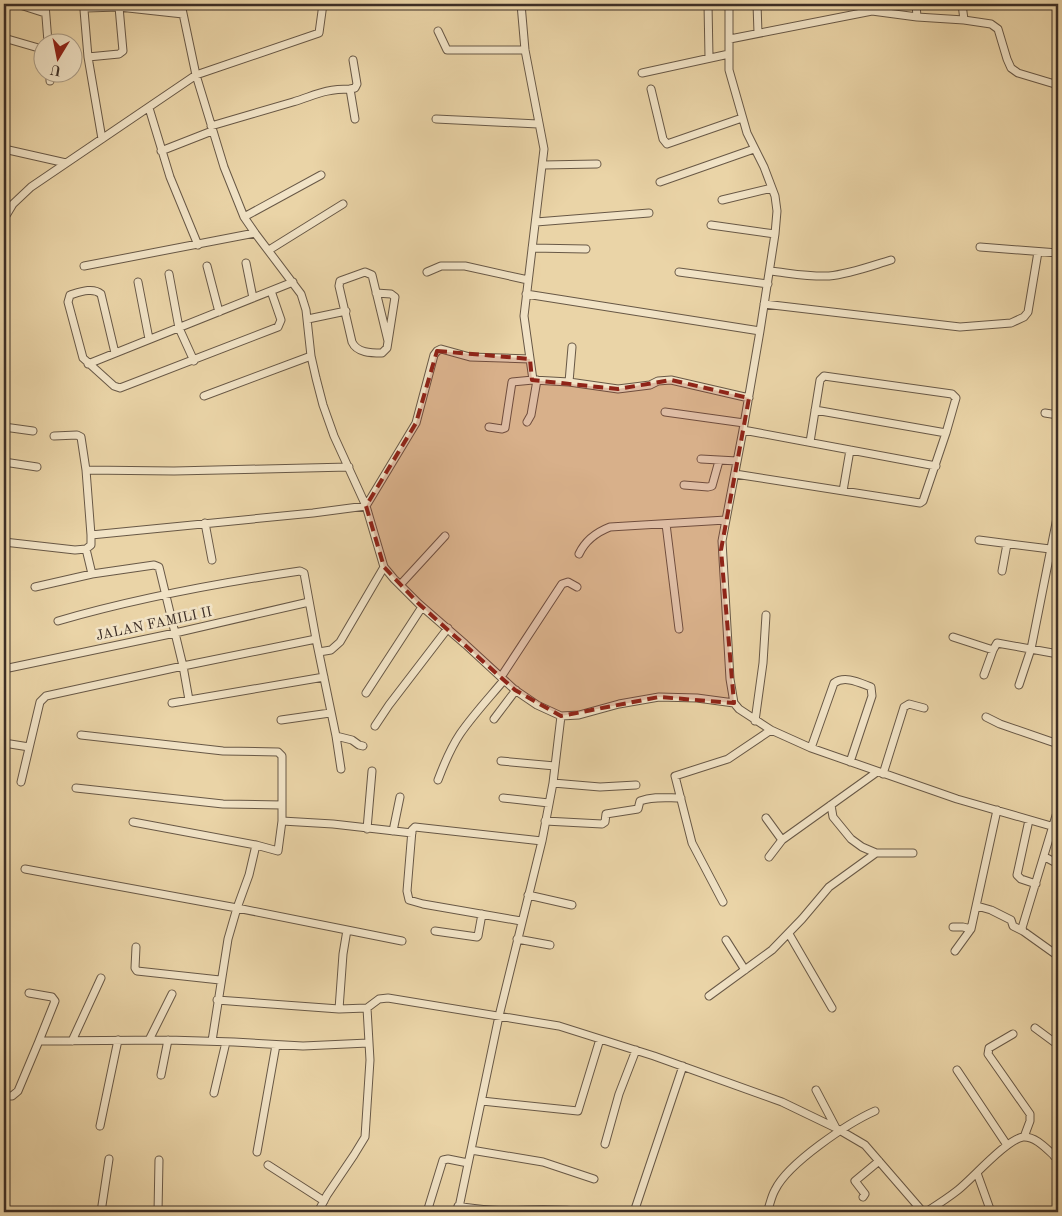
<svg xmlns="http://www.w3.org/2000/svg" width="1062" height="1216" font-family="'Old Standard TT',serif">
<rect width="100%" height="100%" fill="#ead4a7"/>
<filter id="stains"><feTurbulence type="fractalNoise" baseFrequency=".004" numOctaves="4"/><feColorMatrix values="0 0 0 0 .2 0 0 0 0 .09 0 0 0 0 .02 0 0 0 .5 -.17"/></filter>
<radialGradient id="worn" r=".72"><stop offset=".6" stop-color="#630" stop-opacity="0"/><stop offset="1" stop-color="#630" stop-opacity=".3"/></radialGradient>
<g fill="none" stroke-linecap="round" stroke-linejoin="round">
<g stroke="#685846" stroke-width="9">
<path id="street" d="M 17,4 L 45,13
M 45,4 L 48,42
M 181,4 L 196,75 L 224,167 L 244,217 L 255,233 L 301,294 L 306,310 L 311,356 L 316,378 L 323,405 L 334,436 L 366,506 L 384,567 L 394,579 L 419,604 L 465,644 L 515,690 L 537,705 L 561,716 L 579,715 L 619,704 L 659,697 L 697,698 L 734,703
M 521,4 L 525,50 L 544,149 L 524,316 L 533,380 L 569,382 L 618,389 L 650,385 L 658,381 L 671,380 L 749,398
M 708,4 L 709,57
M 729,4 L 729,70 L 747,133 L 764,167 L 775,196 L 777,211 L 775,234 L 760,331 L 743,430 L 722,541 L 730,679 L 734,703 L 739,709 L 771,730 L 811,748 L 957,799 L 1058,828
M 757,4 L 758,33
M 871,4 L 872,11
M 916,4 L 917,17
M 962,4 L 964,20
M 438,31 L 447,50 L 525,50
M 4,38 L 42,49
M 730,39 L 872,11 L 917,17 L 964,20 L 991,24 L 998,29 L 1007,59 L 1011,68 L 1018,73 L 1058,85
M 88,57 L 119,54 L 123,51 L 119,7
M 50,72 L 50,81
M 642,73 L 729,54
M 350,89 L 355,88 L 357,84 L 353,60
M 651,89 L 663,139 L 667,144 L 742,118
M 149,108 L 170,177 L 198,245
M 436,119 L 538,124
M 211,126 C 238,118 266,110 293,102 C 316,95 324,89 350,89 L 355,119
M 102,139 L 88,57 L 84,10 L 86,8 L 119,7 L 183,14
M 4,149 L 66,163
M 161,151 L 212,131
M 543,165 L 597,164
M 660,182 L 754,149
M 722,200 L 772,188
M 244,217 L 321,175
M 4,219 L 13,204 L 31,187 L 196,75 L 319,33 L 323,4
M 536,222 L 649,213
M 711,225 L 775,234
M 980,247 L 1058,253
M 532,248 L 586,249
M 269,250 L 343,204
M 246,263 L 253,298
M 84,266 L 255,233
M 207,266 L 219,312
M 770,271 C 789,273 809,277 829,276 C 850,274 871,266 891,260
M 427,272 L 441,266 L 465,266 L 528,280
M 679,272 L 768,284
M 169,274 L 179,328 L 194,361
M 138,282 L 149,339
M 376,293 L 391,294 L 395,297 L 387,348 L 382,353 C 371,353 357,353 352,342 L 339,286 L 340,281 L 365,272 L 372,275 L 388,341
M 526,294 L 760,331
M 764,304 L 960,327 L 1011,323 L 1024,317 L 1028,312 L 1038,252
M 308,319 L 346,311
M 115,353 L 101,294 C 93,287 80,292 70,295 L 68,302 L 83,358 L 114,386 L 120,388 L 278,327 L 281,320 L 271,291
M 88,364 L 293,282
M 569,382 L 572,347
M 204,396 L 311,356
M 815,410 L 946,433
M 665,412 L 744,423
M 1045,413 L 1058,415
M 527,422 L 531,415 L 537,380
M 4,427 L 33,431
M 489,427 L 502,429 L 505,428 L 512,382 L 533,380
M 743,430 L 936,466
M 54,436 L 77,435 L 81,437 L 86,470
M 701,459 L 737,461
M 4,462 L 37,467
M 735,474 L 920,503 L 923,501 L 946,433 L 956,398 L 952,394 L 824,376 L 820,380 L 810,442
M 684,485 L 708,487 L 712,486 L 719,461
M 843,491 L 850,450
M 205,523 L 212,560
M 666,524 L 679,629
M 91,535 L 313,513 L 366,506 L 416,423 L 434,355 L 437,351 L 441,349 L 470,357 L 530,359
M 979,540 L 1058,550
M 4,542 L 75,550 L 86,549 L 91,545 L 91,535 L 86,470 L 174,471 L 349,467
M 86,549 L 92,574
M 579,554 C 585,541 597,532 610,527 L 726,520
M 1002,571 L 1007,544
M 400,585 L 445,536
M 35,587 L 92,574 L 154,565 L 159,567 L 183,666 L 189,700
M 58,621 C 137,598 218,583 300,571 L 304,573 L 316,639
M 953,637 L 993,650
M 319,652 L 331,650 L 340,642 L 384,567
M 4,669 L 175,633 L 309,602
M 984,675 L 993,650 L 997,643 L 1058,654
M 501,677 L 562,584 L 568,582 L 577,587
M 1019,685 L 1031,649 L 1058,513
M 366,693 L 422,607
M 172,703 L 324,677
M 4,704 L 4,703
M 986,717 L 1000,724 L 1058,744
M 494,719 L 516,690
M 281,720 L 330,713
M 755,721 L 763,663 L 766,615
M 375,726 L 389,705 L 448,628
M 81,735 L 223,751 L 278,752 L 282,756 L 282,805
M 336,736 L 352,740 L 359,745 L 363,746
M 4,743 L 29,747
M 811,748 L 834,683 C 845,675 860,683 871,687 L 872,696 L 850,762
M 501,761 L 555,766
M 883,774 L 904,707 L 909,704 L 924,708
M 438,780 C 444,764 450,749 460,734 C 473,715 489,698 504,680
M 21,782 L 40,702 L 46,696 L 183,666 L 316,639 L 336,736 L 341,769
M 553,783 L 600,787 L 636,785
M 76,788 L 223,804 L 282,805 L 282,821 L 278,851 L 256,845 L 133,822
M 503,798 L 549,803
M 831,805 L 833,817 L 851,839 L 862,847 L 876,853 L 913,853
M 1058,809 L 1022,928 L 1023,931 L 1058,956
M 766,818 L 782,840
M 1029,820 L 1017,875 L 1021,879 L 1036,884
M 282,821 L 333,824 L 412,833
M 545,821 L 602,824 L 605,822 L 606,814 L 638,809 L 640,801 C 653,796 667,798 681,798
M 367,829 L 372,771
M 393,831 L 400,797
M 256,845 L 249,875 L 237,908 L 347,930
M 769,857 L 782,840 L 877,772
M 1045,857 L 1058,864
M 25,869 L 237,908 L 228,939 L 212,1041
M 528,895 L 572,905
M 723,902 L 692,843 L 675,776 L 728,759 L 771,730
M 977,906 L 991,910 L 1011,920 L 1013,926 L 1023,931
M 521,921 L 423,904 L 409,900 L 407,891 L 412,830 L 415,827 L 542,841
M 953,927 L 963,927 L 971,929
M 435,931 L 477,937 L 478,936 L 482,914
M 789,934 L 832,1008
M 517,939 L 550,945
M 726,940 L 745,970
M 136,947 L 135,968 L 137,971 L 220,980
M 955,951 L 971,929 L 997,810
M 29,993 L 52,997 L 55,1001 L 39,1041
M 709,996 L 772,950 L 802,919 L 829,887 L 876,853
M 217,1000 L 339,1009 L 367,1008
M 339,1009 L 343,954 L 347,930 L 402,941
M 1035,1028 L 1058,1045
M 1013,1034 L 989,1048 L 988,1054 L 1030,1114 L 1030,1121 L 1024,1137
M 149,1040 L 172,994
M 72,1041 L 101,978
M 957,1070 L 1007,1145
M 161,1075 L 168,1040
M 816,1090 L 836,1128
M 214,1093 L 226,1042
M 4,1096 L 12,1096 L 18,1091 L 39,1041 L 168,1040 L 234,1042 L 303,1046 L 368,1043
M 482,1101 L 578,1111 L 600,1039
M 100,1126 L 118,1040
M 605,1144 L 619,1094 L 636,1050
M 471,1150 L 543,1162 L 594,1179
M 257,1152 L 276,1045
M 1054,1156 L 1058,1144
M 268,1165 L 324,1201
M 977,1173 L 991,1212
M 863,1197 L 865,1194 L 855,1181 L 879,1161
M 458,1206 C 500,1215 543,1206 585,1212
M 101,1212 L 109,1159
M 158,1212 L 159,1160
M 318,1212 L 327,1195 L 354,1155 L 365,1137 L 370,1060 L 367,1008 L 379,999 L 388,998 L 559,1026 L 654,1056 L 782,1102 L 836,1128 L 865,1145 L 923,1212
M 427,1212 L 443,1160 L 448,1159 L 468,1163
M 458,1212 L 499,1016 L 542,841 L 553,783 L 561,716
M 634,1212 L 683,1066
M 767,1212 C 770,1205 771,1197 775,1190 C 788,1163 848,1123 875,1111
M 926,1212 C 937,1205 948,1198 958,1190 C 972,1179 1007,1139 1023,1137 C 1037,1136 1049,1152 1058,1159"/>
</g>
<use href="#street" stroke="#f1e3c6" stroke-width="7"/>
</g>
<path fill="#8f2418" fill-opacity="0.2" stroke="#8f2418" stroke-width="4" stroke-dasharray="10 6" stroke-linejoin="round" d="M 437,351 L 530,359 L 532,380 L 618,389 L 671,380 L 749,398 L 721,550 L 734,703 L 659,697 L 561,716 L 515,690 L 419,604 L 384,567 L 366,506 L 416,423 Z"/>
<g text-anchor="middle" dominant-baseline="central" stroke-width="5" stroke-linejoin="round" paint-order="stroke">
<g font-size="14" fill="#3c2e26" stroke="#f1e3c6">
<text transform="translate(154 624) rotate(-12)">JALAN FAMILI II</text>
</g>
</g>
<rect width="1062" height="1216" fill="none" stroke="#ead4a7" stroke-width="20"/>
<rect x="5" y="5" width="1052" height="1206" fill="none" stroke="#3c2e26" stroke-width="2.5"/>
<rect x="10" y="10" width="1042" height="1196" fill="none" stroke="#3c2e26"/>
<g transform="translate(58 58) rotate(190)"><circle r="24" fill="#f1e3c6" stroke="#a99b86"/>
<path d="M0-4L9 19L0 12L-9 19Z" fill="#8f2418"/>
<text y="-8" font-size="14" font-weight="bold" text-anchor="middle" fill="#3c2e26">U</text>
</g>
<rect width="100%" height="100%" filter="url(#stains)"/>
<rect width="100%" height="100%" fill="url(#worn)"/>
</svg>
